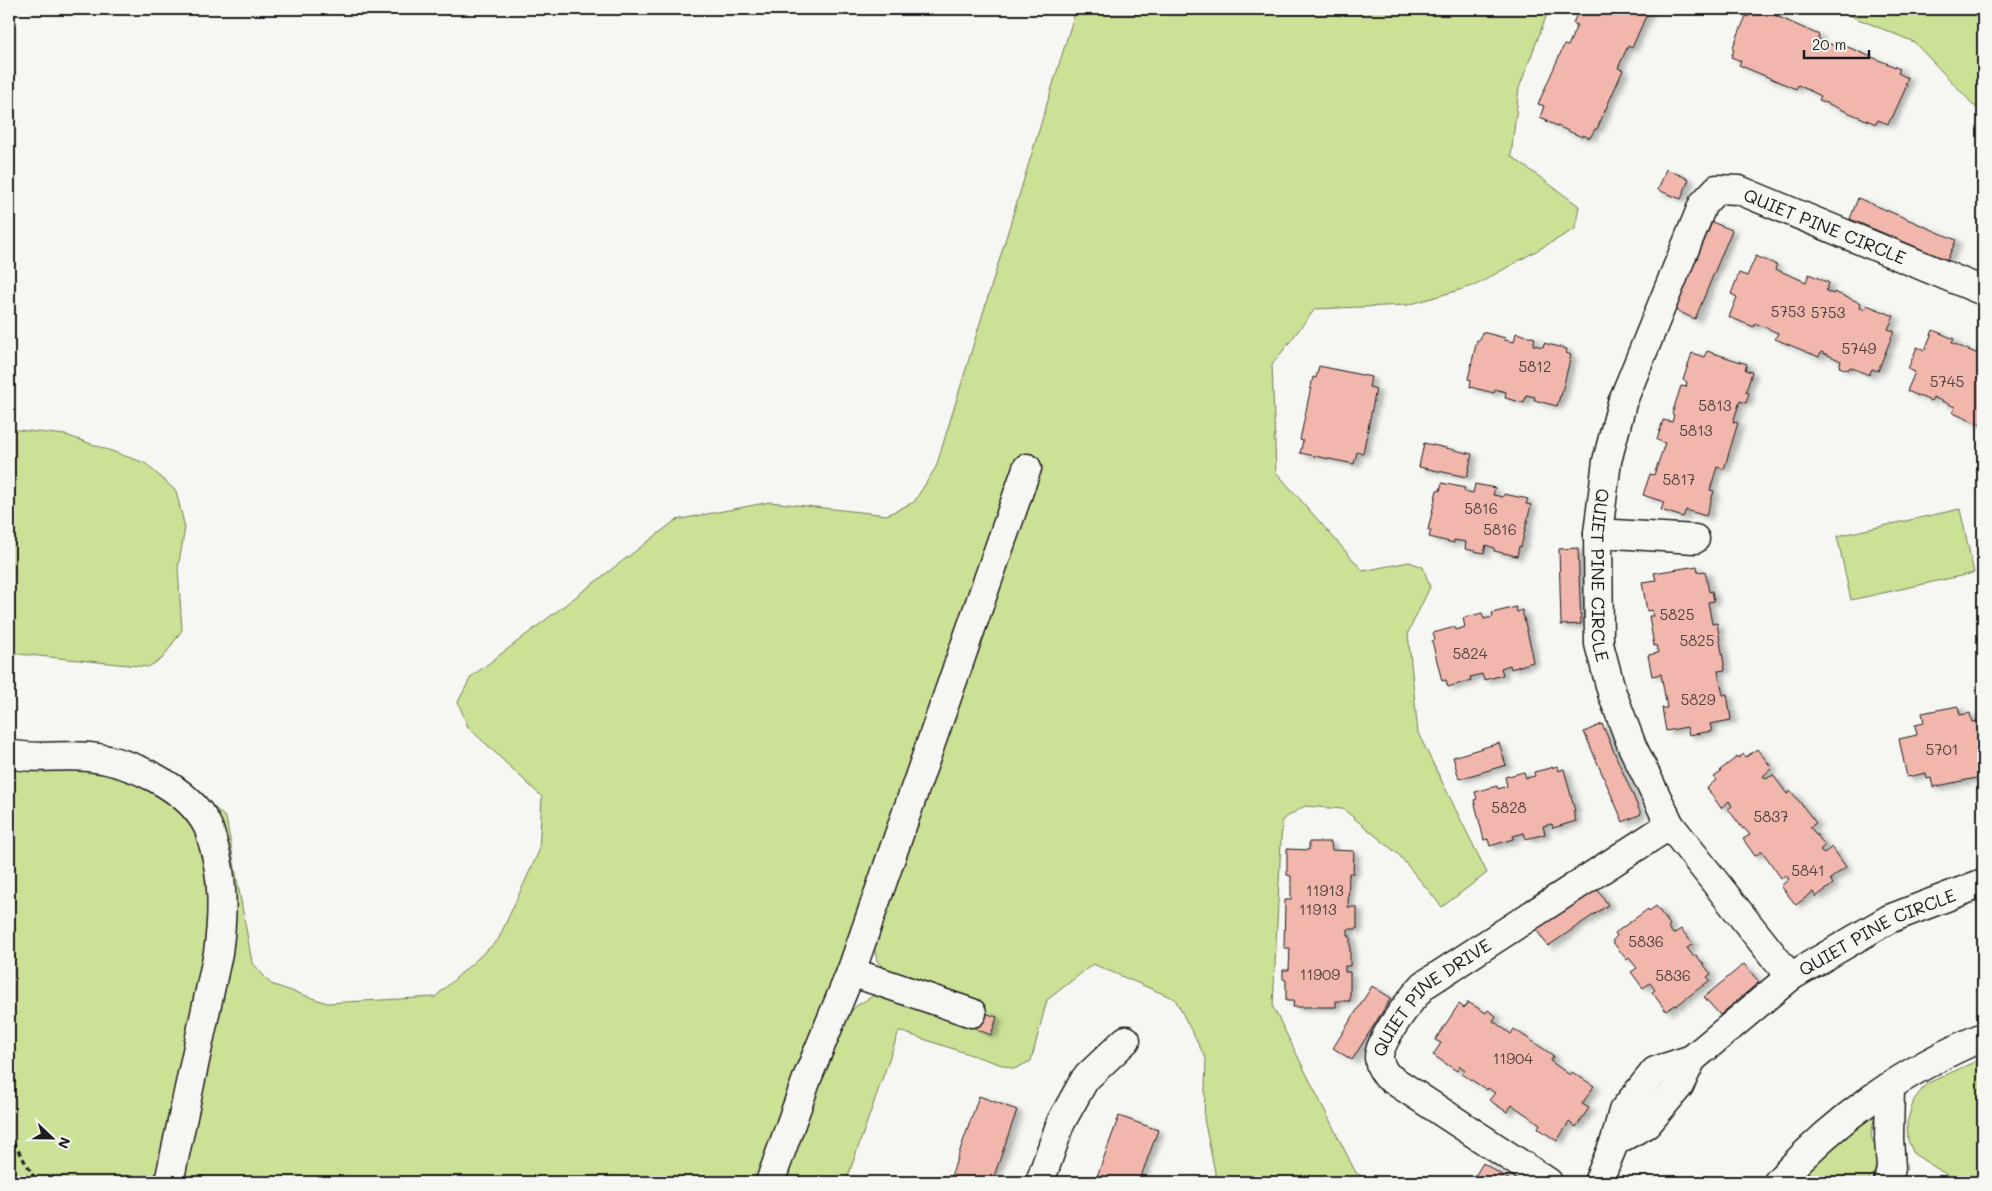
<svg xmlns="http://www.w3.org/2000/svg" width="1992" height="1191" font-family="Mali,sans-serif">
<defs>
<filter id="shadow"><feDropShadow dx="5.5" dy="3" stdDeviation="2.5" flood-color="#0004"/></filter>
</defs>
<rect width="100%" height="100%" fill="#f6f6f2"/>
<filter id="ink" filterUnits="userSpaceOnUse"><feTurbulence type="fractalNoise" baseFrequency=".02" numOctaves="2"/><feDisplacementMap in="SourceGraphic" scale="10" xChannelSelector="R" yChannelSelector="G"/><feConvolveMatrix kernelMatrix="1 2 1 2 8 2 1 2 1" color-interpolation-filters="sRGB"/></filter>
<g filter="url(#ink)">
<path fill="#cae196" stroke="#737e59" d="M 1076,9 L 1549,9 L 1519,88 L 1511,156 L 1579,206 L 1575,229 L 1476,285 L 1408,305 L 1315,309 L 1272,365 L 1276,472 L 1363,571 L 1409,562 L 1423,567 L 1430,587 L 1408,633 L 1418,733 L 1487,873 L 1442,907 L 1399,855 L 1343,809 L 1305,806 L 1282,820 L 1273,1007 L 1356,1173 L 1373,1182 L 1217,1182 L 1204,1119 L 1206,1059 L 1175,999 L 1093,964 L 1047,1000 L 1031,1061 L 1014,1069 L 899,1031 L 846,1182 L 782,1182 L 836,1029 L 856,1006 L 881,991 L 888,972 L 877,961 L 872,937 L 766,1182 L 9,1182 L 9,746 L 125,755 L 179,775 L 226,818 L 252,962 L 271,984 L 327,1003 L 435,997 L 498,940 L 539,851 L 542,797 L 468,727 L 458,702 L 471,677 L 676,520 L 770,502 L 887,515 L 914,502 L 936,467 Z
M 1834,9 L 1983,9 L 1983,115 L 1914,42 Z
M 9,429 L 66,435 L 145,463 L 176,491 L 185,528 L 178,568 L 182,630 L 162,659 L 148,667 L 9,653 Z
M 1960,509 L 1974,573 L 1851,600 L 1837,536 Z
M 1983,1058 L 1983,1182 L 1958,1182 L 1914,1154 L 1908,1140 L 1907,1122 L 1914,1100 L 1926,1084 Z
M 1875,1114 L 1871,1136 L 1880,1159 L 1877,1170 L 1866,1182 L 1797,1182 L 1822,1157 Z"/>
<path fill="#f1b7ac" stroke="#1c1c1c" filter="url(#shadow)" d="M 1579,9 L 1649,9 L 1632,48 L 1628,46 L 1618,68 L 1623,70 L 1597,129 L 1595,129 L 1590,138 L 1583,135 L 1582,137 L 1546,121 L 1547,120 L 1540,117 L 1544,106 L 1538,104 L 1564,45 L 1568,46 L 1577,25 L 1573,23 Z
M 1751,10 L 1761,15 L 1763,10 L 1819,35 L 1818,39 L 1842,49 L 1843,45 L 1900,69 L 1898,73 L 1908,78 L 1905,84 L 1907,85 L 1892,118 L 1891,118 L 1888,124 L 1878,120 L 1876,124 L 1819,100 L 1821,96 L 1798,85 L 1796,89 L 1739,65 L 1741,61 L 1731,57 L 1734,50 L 1732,49 L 1746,16 L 1748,17 Z
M 1666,169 L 1689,179 L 1681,199 L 1658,190 Z
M 1858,198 L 1956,240 L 1947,260 L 1850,219 Z
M 1712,222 L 1732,230 L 1695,319 L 1675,310 Z
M 1756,256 L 1777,265 L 1775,269 L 1806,282 L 1809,274 L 1829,283 L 1826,291 L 1833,294 L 1834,292 L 1861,303 L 1860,308 L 1865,310 L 1867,305 L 1894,316 L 1888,329 L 1894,331 L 1878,371 L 1872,369 L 1869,375 L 1850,367 L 1848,370 L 1839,367 L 1841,361 L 1821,352 L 1819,357 L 1775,339 L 1778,333 L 1755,323 L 1754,327 L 1729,317 L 1737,297 L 1731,294 L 1739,273 L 1747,276 Z
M 1933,330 L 1954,339 L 1952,343 L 1983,356 L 1983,426 L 1953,413 L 1955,407 L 1933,397 L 1931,401 L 1907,391 L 1915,372 L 1908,369 L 1917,347 L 1925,350 Z
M 1482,332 L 1505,338 L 1504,340 L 1514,342 L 1516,333 L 1535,338 L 1533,345 L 1543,347 L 1544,343 L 1567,349 L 1566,353 L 1571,355 L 1561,396 L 1560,396 L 1557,406 L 1534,400 L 1535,397 L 1526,395 L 1524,403 L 1505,398 L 1506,392 L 1495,389 L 1494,393 L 1470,387 L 1471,380 L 1468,379 L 1477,340 L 1480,340 Z
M 1707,351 L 1747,364 L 1745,370 L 1752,372 L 1746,392 L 1749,393 L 1746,403 L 1740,401 L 1733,422 L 1738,423 L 1724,469 L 1717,467 L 1710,490 L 1714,491 L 1706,516 L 1686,510 L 1683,517 L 1661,510 L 1664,502 L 1643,495 L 1650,474 L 1654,475 L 1665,443 L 1657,440 L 1663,420 L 1672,422 L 1674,415 L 1672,414 L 1681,386 L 1686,387 L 1687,382 L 1683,380 L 1692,353 L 1704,357 Z
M 1319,366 L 1371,377 L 1369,387 L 1376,389 L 1363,453 L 1357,452 L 1354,464 L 1300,453 L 1303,441 L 1300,440 L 1313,377 L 1316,378 Z
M 1424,443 L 1472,454 L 1467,477 L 1419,467 Z
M 1442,483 L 1465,488 L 1464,491 L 1473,493 L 1475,484 L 1495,488 L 1493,495 L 1503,497 L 1504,494 L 1528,499 L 1526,504 L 1531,505 L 1521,547 L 1519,546 L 1517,556 L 1494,551 L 1494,548 L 1486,545 L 1484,553 L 1465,549 L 1466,542 L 1454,540 L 1454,543 L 1429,537 L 1431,530 L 1428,530 L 1437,490 L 1440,491 Z
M 1578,548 L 1581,624 L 1561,625 L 1559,549 Z
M 1697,566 L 1698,572 L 1705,571 L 1709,592 L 1712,591 L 1714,601 L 1708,602 L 1712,624 L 1717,623 L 1725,670 L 1718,671 L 1723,695 L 1727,694 L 1731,720 L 1710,724 L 1712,731 L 1689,735 L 1687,727 L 1666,731 L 1662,708 L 1667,708 L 1661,674 L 1652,676 L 1648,655 L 1658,653 L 1656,645 L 1654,646 L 1649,616 L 1653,616 L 1652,610 L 1647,611 L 1642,582 L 1656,580 L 1654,573 Z
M 1516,607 L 1517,612 L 1522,610 L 1532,652 L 1531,652 L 1533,662 L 1511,669 L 1510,665 L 1501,668 L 1503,675 L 1484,680 L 1482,674 L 1470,677 L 1471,680 L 1448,687 L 1446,680 L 1442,681 L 1432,641 L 1435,640 L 1433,633 L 1455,627 L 1456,630 L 1465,627 L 1463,618 L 1482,613 L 1484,619 L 1493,617 L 1492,613 Z
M 1958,706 L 1960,715 L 1970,713 L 1972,722 L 1983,720 L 1983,760 L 1981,760 L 1982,766 L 1979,767 L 1981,777 L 1933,787 L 1931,778 L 1927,779 L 1926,773 L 1907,777 L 1899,739 L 1917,735 L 1915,725 L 1924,723 L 1922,713 Z
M 1602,724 L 1641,814 L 1623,822 L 1584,732 Z
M 1499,743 L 1506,765 L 1459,779 L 1453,757 Z
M 1757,749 L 1772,768 L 1763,776 L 1766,779 L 1773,775 L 1787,794 L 1791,791 L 1816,823 L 1810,827 L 1825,845 L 1820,850 L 1824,853 L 1832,847 L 1846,867 L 1830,879 L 1833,884 L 1816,897 L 1813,892 L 1796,905 L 1781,886 L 1789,879 L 1786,875 L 1781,878 L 1762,851 L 1755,856 L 1743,839 L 1750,835 L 1744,828 L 1743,829 L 1728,809 L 1732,806 L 1729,801 L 1721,808 L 1707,788 L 1716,780 L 1714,777 L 1721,772 L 1720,770 L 1737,757 L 1738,758 L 1744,754 L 1746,757 Z
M 1558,766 L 1559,771 L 1564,769 L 1575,811 L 1573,811 L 1576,821 L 1553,828 L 1552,824 L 1543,826 L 1545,834 L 1526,839 L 1524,833 L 1513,836 L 1513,839 L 1490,846 L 1488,839 L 1484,840 L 1474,800 L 1477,799 L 1475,792 L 1497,786 L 1498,789 L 1507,786 L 1505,777 L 1524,772 L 1526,778 L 1535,776 L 1534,772 Z
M 1309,842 L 1331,842 L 1332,850 L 1354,851 L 1353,873 L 1349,873 L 1348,907 L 1357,907 L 1357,929 L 1348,929 L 1348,936 L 1350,936 L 1350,966 L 1345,966 L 1345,972 L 1350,972 L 1350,1001 L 1336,1001 L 1336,1007 L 1293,1007 L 1294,1001 L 1286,1001 L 1286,980 L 1283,979 L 1283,970 L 1289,970 L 1290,948 L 1284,948 L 1285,900 L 1291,900 L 1291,876 L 1287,875 L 1287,849 L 1309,850 Z
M 1596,887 L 1608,905 L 1548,946 L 1535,928 Z
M 1656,906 L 1670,925 L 1668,927 L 1673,934 L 1681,929 L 1693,944 L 1687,948 L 1694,957 L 1696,955 L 1711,974 L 1707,977 L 1710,980 L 1676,1006 L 1675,1005 L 1666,1011 L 1652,992 L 1655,990 L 1650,983 L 1643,988 L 1631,972 L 1637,968 L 1629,958 L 1627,960 L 1612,941 L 1617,936 L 1615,933 L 1648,909 L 1649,911 Z
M 1744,964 L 1759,982 L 1720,1015 L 1704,997 Z
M 1372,986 L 1391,998 L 1352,1060 L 1333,1048 Z
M 1468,1002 L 1486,1013 L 1488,1010 L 1496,1016 L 1493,1021 L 1511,1034 L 1514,1029 L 1554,1056 L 1550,1061 L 1570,1075 L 1572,1072 L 1594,1086 L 1582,1104 L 1589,1108 L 1576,1127 L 1569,1122 L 1557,1141 L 1538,1128 L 1540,1124 L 1512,1105 L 1507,1112 L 1489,1100 L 1495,1093 L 1488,1088 L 1487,1090 L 1462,1074 L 1465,1070 L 1460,1066 L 1457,1071 L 1433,1055 L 1441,1043 L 1435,1040 L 1459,1004 L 1464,1008 Z
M 982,1012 L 997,1017 L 991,1035 L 976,1029 Z
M 979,1096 L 1017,1110 L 992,1182 L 949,1182 Z
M 1119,1116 L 1158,1130 L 1139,1182 L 1095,1182 Z
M 1483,1163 L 1513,1182 L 1472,1181 Z"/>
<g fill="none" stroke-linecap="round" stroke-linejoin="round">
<g stroke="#1c1c1c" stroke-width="31">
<g id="minor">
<path id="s1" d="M 1983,291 L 1739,190 L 1717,189 L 1703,204 L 1622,403 L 1607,461 L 1598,533 L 1599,644 L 1612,693 L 1632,746 L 1670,825 L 1790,977 L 1889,919 L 1983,883"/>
<path d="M 1598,533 L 1695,539"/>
<path d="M 9,754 C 35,760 62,754 89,757 C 130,761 187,787 207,825 C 210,830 211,838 213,843 C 224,880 223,916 218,953 L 169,1182"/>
<path d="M 851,972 L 972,1013"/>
<path d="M 1615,1141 L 1647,1124 L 1679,1086 L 1692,1059"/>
<path d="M 770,1182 L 808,1076 L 851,972 L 1027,468"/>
<path d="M 1040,1182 L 1061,1122 L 1085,1079 L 1126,1040"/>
<path id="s2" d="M 1548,1182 L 1387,1076 C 1383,1070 1379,1065 1379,1058 C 1378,1041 1411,999 1424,985 L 1670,825"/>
<path d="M 1598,1182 L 1615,1141 L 1623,1111 L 1655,1071 L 1692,1059 L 1790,977"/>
<path d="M 1778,1182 C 1834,1120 1905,1069 1983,1037"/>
<path d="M 1888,1182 L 1891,1168 L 1889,1139 L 1890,1086"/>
</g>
</g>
<path stroke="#1c1c1c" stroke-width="3" stroke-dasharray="5 4" stroke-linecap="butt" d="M 9,1135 L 37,1182"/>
<use href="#minor" stroke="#f6f6f2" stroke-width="28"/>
</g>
</g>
<g text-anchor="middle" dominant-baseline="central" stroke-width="4" stroke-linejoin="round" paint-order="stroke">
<g font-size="15" fill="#514340">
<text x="1788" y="311">5753</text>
<text x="1828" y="312">5753</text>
<text x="1859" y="348">5749</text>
<text x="1535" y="366">5812</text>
<text x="1947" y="381">5745</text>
<text x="1715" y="405">5813</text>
<text x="1696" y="430">5813</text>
<text x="1679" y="479">5817</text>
<text x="1481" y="508">5816</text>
<text x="1500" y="529">5816</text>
<text x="1677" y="614">5825</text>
<text x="1697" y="640">5825</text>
<text x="1470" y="653">5824</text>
<text x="1698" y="699">5829</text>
<text x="1942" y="749">5701</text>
<text x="1509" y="807">5828</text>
<text x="1771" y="816">5837</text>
<text x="1808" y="870">5841</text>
<text x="1325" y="890">11913</text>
<text x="1318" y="909">11913</text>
<text x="1646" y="941">5836</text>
<text x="1320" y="974">11909</text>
<text x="1673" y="975">5836</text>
<text x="1513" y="1058">11904</text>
</g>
<g font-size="18" fill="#1c1c1c" stroke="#f6f6f2">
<text transform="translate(1825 226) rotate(22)">QUIET PINE CIRCLE</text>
<text stroke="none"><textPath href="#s1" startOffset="696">QUIET PINE CIRCLE</textPath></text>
<text stroke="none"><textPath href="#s1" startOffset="1252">QUIET PINE CIRCLE</textPath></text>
<text stroke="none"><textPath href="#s2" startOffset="296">QUIET PINE DRIVE</textPath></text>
</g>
</g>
<rect width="1992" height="1191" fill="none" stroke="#f6f6f2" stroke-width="30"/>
<rect x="15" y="15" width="1962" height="1161" fill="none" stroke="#1c1c1c" stroke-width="2" filter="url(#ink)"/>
<g transform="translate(52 1138) rotate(112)" stroke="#f6f6f2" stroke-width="4" paint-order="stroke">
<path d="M0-4L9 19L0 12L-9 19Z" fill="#1c1c1c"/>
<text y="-8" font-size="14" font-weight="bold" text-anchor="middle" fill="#1c1c1c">N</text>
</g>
<path d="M1804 50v8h65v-8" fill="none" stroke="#1c1c1c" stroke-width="2.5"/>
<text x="1812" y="50" font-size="15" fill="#1c1c1c" stroke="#f6f6f2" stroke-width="4" paint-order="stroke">20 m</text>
</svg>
